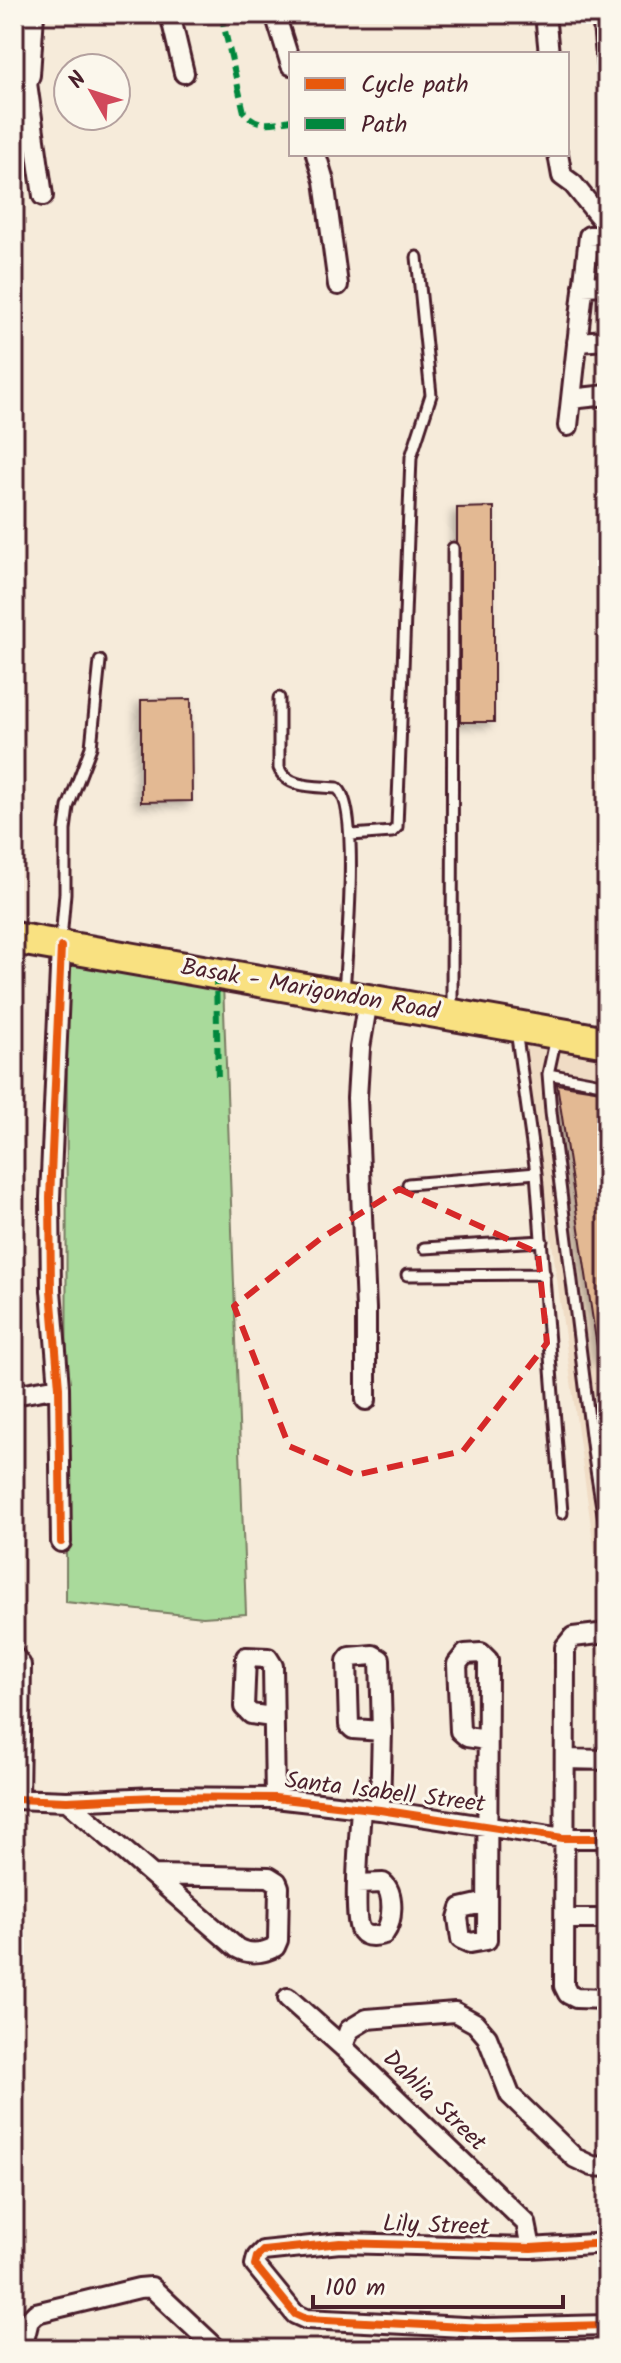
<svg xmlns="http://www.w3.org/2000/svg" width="621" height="2363" font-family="Kalam,sans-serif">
<defs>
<filter id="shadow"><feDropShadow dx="-4.5" dy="4.5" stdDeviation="4" flood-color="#0004"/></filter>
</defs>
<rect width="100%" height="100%" fill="#f6ebda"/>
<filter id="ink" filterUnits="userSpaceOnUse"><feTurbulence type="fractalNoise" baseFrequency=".0125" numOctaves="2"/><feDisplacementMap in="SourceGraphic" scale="16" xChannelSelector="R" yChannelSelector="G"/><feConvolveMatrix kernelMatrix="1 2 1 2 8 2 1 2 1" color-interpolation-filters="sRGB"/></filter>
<g filter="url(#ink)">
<path fill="#f0dcc5" d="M 524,1040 L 607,1052 L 607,1583 L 599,1584 Z"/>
<path fill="#a9da9b" stroke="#7a7c63" stroke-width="2" d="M 67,961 L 223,983 L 246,1614 L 203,1617 L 66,1602 Z"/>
<path fill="#e3b993" stroke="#4a1f2b" stroke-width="2" filter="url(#shadow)" d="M 494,507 L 494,722 L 460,722 L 460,548 L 457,542 L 457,508 Z
M 191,699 L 192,801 L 141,802 L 141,700 Z
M 557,1084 L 607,1092 L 607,1359 L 599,1360 Z"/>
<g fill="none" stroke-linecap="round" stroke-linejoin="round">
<g stroke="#4a1f2b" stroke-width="15">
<path id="lane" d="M 279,698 L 279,768 C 287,789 317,786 337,788 C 361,805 346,958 344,992
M 351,835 L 392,832 L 397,827 L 411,457 L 431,395 L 417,257
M 61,940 L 65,893 L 65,830 L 68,807 L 91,747 L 100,661
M 452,1011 L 453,548
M 516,1030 L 536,1173 L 562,1513
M 556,1037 L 548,1074 L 607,1085
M 548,1074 L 551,1112 L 593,1451 L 607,1538
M 408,1184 L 536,1173
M 424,1248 L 542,1241
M 407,1275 L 545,1274
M 591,1430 L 607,1427"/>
</g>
<g stroke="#4a1f2b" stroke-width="24">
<path id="street" d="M 170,14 L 184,73
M 275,14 L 291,65
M 545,14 L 549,54
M 602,14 L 607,67
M 27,83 L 43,196
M 14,97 L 27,83 L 30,75 L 34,14
M 316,154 L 324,181 L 338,285
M 558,154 L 562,176 L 573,184 L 607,226
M 583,286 L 607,285
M 577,342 L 607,340
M 571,399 L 607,395
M 568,426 L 589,236 L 607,235
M 61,947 L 50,1198 L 51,1290 L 59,1387 L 61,1542
M 14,1395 L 59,1387
M 366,1400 L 366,1309 L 357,1098 L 360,1048 L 368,1000
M 607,1633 L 573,1637 L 565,1647 L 564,1986 L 568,1994 L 576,1998 L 607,1999
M 14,1656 L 21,1665 L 19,1799
M 272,1717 L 251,1714 L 244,1707 L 246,1657 L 268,1658 L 273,1666 L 275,1798
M 486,1740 L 467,1737 L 460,1731 L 457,1664 L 465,1654 L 481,1653 L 488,1660 L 487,1940 L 470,1943 L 461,1939 L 458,1918 L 461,1908 L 487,1902
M 566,1759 L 607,1760
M 14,1799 L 67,1801 L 155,1797 L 275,1798 L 380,1810 L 563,1838 L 607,1838
M 67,1801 L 237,1948 C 249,1955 263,1953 275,1947 L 278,1940 L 279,1887 L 277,1882 L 269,1877 L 153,1875
M 380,1810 L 382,1731 L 380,1659 L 373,1655 L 350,1657 L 347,1661 L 349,1725 L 353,1729 L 382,1731
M 357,1884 L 383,1883 C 395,1893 393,1922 384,1934 C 377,1936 366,1938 361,1931 C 352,1920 360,1827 361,1808
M 566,1919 L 607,1919
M 288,1998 L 343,2047 L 526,2223 L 531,2248
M 343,2047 L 349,2030 L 367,2019 L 455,2012 L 475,2023 L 487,2037 L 510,2095 L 575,2158 L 592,2166 L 607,2167
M 607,2243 L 531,2248 L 340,2243 L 263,2251 L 257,2257 L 255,2265 L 295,2314 L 306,2319 L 484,2328 L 607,2325
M 22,2349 L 29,2320 L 36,2313 L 139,2288 L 151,2287 L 217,2349"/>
</g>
<g stroke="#4a1f2b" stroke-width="36">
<path id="primary" d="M 14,938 L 607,1042"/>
</g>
<use href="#lane" stroke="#fbf7ec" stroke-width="9"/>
<use href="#street" stroke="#fbf7ec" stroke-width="18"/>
<use href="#primary" stroke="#f9e181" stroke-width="30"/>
<path stroke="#00873e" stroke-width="6" stroke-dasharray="12 6" stroke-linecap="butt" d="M 221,14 L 244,112 C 258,128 272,123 291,120
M 216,974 L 218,1082"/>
<g stroke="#fbf7ec" stroke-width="13">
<path id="cycleway" d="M 61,947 L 50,1198 L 51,1290 L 59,1387 L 61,1542
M 14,1799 L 67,1801 L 155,1797 L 275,1798 L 380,1810 L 563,1838 L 607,1838
M 607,2243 L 531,2248 L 340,2243 L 263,2251 L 257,2257 L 255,2265 L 295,2314 L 306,2319 L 484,2328 L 607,2325"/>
</g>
<use href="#cycleway" stroke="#e8590c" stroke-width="8"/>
</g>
</g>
<path fill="none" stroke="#d62828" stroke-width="6" stroke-dasharray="16 10" stroke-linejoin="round" d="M 399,1189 L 538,1253 L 547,1343 L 463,1451 L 356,1475 L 289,1446 L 234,1306 L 320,1239 Z"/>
<g text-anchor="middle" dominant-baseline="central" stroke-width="6" stroke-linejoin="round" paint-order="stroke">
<g font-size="24" fill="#4a1f2b" stroke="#fbf7ec">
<text transform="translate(310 990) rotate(10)">Basak - Marigondon Road</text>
<text transform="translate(385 1793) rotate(7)">Santa Isabell Street</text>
<text transform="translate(434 2101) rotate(44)">Dahlia Street</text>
<text transform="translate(436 2226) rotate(2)">Lily Street</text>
</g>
</g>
<rect width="621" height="2363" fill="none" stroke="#fbf7ec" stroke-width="48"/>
<rect x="24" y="24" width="573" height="2315" fill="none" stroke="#4a1f2b" stroke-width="3" filter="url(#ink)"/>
<rect x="289" y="52" width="280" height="104" fill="#fbf7ec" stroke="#b4a19f" stroke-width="2"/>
<rect x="305" y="78" width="40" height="12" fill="#e8590c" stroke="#b4a19f" stroke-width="2"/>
<text x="361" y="92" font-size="24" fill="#4a1f2b">Cycle path</text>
<rect x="305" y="118" width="40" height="12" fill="#00873e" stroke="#b4a19f" stroke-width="2"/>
<text x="361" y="132" font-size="24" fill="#4a1f2b">Path</text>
<g transform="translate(92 92) rotate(309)"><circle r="38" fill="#fbf7ec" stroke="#b4a19f" stroke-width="2"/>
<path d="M0-6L14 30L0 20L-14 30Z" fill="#d1495b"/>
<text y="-12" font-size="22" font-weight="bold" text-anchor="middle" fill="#4a1f2b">N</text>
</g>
<path d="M313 2295v12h250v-12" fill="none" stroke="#4a1f2b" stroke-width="4"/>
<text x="325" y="2295" font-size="24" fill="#4a1f2b" stroke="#fbf7ec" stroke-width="6" paint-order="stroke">100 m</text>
</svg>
